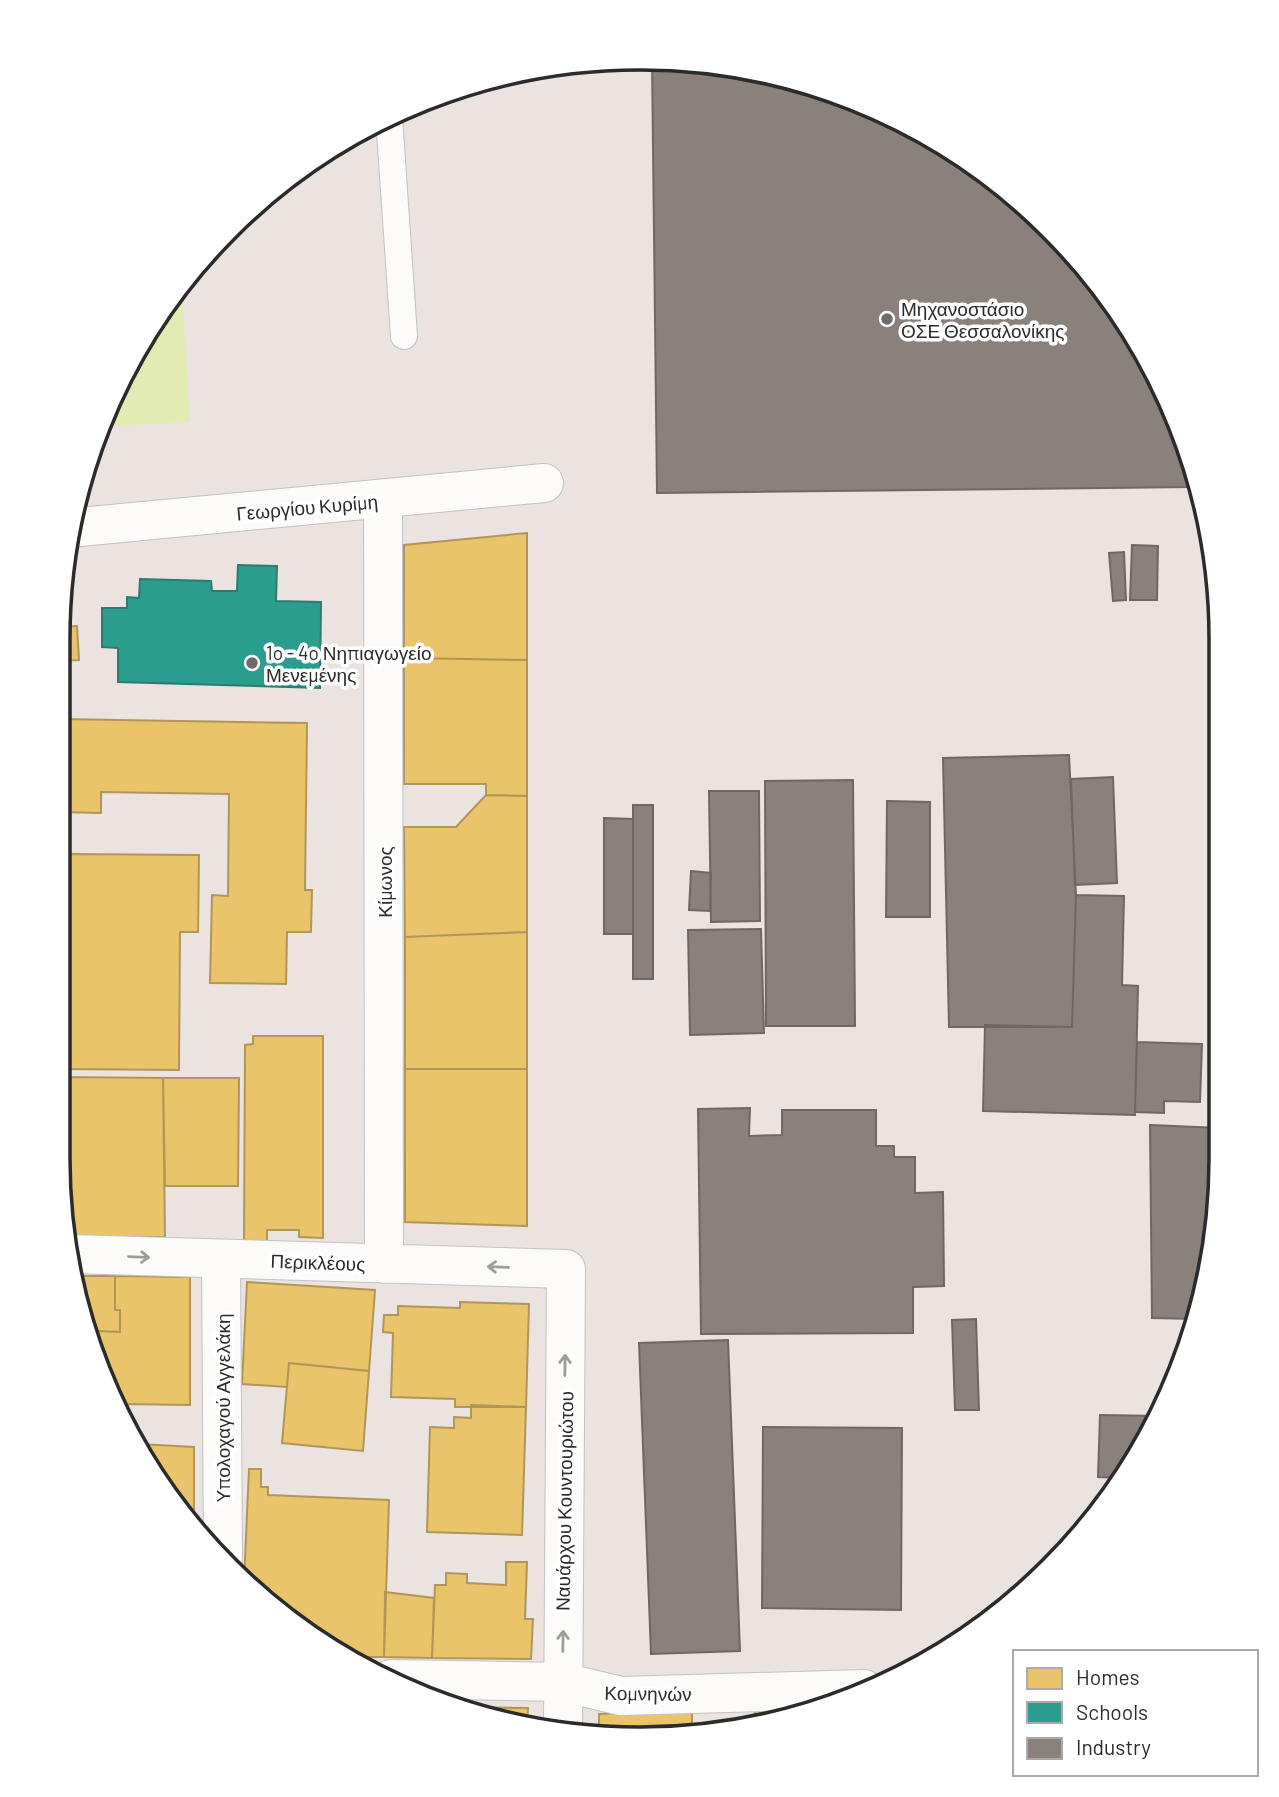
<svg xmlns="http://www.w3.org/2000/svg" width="1279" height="1797" font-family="Barlow,sans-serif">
<rect width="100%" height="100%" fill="#eae3e0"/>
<path fill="#e2ebb3" d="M 182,292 L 190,422 L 106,427 L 136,348 Z"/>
<path fill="#e9c46a" stroke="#b09657" stroke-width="2" d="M 527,533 L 527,660 L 404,658 L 404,545 Z
M 77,626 L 79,660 L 58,661 L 59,627 Z
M 404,658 L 527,660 L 527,796 L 486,795 L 486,784 L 404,784 Z
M 58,719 L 307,723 L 305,890 L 312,890 L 311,932 L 287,932 L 286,984 L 210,983 L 212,895 L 228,896 L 229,794 L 101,792 L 101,813 L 58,812 Z
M 486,795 L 527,796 L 527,932 L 405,937 L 404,827 L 456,827 Z
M 70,854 L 199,855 L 198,932 L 180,932 L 179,1070 L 58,1069 L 58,871 L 70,871 Z
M 527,932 L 527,1069 L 405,1069 L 405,937 Z
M 253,1036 L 323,1036 L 323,1238 L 299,1237 L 299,1230 L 267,1230 L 267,1241 L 244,1241 L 245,1045 L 253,1044 Z
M 405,1069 L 527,1069 L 527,1226 L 405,1222 Z
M 58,1077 L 163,1078 L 165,1237 L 68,1237 L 58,1158 Z
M 163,1078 L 239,1078 L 238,1186 L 165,1186 Z
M 73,1276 L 115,1276 L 115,1310 L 120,1310 L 120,1332 L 98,1331 L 98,1350 L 78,1308 Z
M 115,1276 L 190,1277 L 190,1405 L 121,1404 L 96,1350 L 98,1331 L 120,1332 L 120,1310 L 115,1310 Z
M 247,1282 L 375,1290 L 369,1371 L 289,1363 L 287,1387 L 242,1384 Z
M 460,1302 L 529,1304 L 526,1407 L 455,1407 L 455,1399 L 391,1397 L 393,1333 L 383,1332 L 384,1315 L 398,1315 L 398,1306 L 460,1308 Z
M 289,1363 L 369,1371 L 363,1451 L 282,1443 Z
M 471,1405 L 526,1407 L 522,1535 L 427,1532 L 430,1427 L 454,1428 L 454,1417 L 471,1418 Z
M 139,1444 L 194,1447 L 194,1524 L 156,1480 Z
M 249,1469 L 261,1469 L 261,1487 L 268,1487 L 268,1495 L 389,1500 L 384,1657 L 355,1657 L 256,1595 L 244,1582 Z
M 506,1562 L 527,1562 L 525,1619 L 533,1619 L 531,1659 L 432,1658 L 435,1585 L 446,1585 L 446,1573 L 467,1574 L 467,1583 L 506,1585 Z
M 385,1592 L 434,1598 L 432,1658 L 384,1657 Z
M 808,1706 L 755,1722 L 755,1708 Z
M 462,1707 L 528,1708 L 527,1725 Z
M 692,1710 L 692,1727 L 714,1726 L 714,1734 L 585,1734 L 585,1731 L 599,1731 L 599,1714 Z"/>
<path fill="#2a9d8f" stroke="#2a7b71" stroke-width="2" d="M 238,565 L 277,566 L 276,601 L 321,602 L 320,688 L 118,682 L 118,648 L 102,647 L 102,608 L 127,608 L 127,597 L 139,598 L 140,579 L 211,581 L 212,591 L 237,591 Z"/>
<path fill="#8a817c" stroke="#6e6764" stroke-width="2" d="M 677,59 L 790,77 L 896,118 L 993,178 L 1077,256 L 1161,383 L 1193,487 L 657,493 L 652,60 Z
M 1132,545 L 1158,546 L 1157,600 L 1130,600 Z
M 1124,552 L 1126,600 L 1113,601 L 1109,553 Z
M 1069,755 L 1076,895 L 1072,1027 L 949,1027 L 943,758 Z
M 1113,777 L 1117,883 L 1075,885 L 1071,779 Z
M 853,780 L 855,1026 L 766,1026 L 765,781 Z
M 709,791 L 759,791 L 760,921 L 711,922 Z
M 887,801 L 930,802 L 930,917 L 886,917 Z
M 633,805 L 653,805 L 653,979 L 633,979 Z
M 604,818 L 633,819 L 633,934 L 604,934 Z
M 691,871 L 711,873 L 710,911 L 689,910 Z
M 1076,895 L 1124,896 L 1122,985 L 1138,986 L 1135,1115 L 983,1111 L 985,1025 L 1072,1027 Z
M 761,929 L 764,1033 L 690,1035 L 688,930 Z
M 1137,1042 L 1202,1044 L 1200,1102 L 1164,1101 L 1164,1113 L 1135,1112 Z
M 750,1108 L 749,1136 L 782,1135 L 782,1110 L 876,1110 L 876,1146 L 894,1146 L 894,1157 L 915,1157 L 915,1193 L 943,1192 L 944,1286 L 913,1287 L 913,1333 L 701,1334 L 698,1109 Z
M 1150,1125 L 1220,1128 L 1220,1195 L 1197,1319 L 1152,1318 Z
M 976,1319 L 979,1410 L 955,1410 L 952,1320 Z
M 728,1340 L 740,1651 L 651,1654 L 639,1343 Z
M 1100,1415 L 1160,1416 L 1122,1478 L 1098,1477 Z
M 763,1427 L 902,1428 L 901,1610 L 762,1608 Z"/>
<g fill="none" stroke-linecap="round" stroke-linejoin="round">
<g stroke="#c3c1c2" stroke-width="28">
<path id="lane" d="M 389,117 L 404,336"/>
</g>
<g stroke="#c3c1c2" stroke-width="40">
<path id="street" d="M 383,501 L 384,1264
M 69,528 L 544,483
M 71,1254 L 566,1269 L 563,1734
M 221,1259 L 223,1557
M 391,1679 L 562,1682 L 621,1696 L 864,1689"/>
</g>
<use href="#lane" stroke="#fcfbfa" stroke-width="26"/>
<use href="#street" stroke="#fcfbfa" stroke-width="38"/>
</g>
<defs><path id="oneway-shaft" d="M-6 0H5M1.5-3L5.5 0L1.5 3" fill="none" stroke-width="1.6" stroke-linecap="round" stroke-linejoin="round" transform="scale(1.75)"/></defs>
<g stroke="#9e9d9d">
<use href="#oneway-shaft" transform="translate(139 1257) rotate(2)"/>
<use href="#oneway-shaft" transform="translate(498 1267) rotate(-178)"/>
<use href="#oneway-shaft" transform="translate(565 1365) rotate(-89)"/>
<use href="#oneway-shaft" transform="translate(563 1641) rotate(-89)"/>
</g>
<g fill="#6e6b6a" stroke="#fff" stroke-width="2.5">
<circle cx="887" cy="319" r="7"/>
<circle cx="252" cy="663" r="7"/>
</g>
<g text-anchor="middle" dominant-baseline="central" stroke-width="7" stroke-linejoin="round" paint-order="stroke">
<g font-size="19" fill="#2b2b2b" stroke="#fff" text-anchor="start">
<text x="901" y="308">Μηχανοστάσιο<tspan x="901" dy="22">ΟΣΕ Θεσσαλονίκης</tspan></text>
<text x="266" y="652">1o - 4o Νηπιαγωγείο<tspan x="266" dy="22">Μενεμένης</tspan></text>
</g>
<g font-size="19" fill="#2b2b2b" stroke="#fff">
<text transform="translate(307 507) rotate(-5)">Γεωργίου Κυρίμη</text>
<text transform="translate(384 882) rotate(-90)">Κίμωνος</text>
<text transform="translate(318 1262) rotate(2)">Περικλέους</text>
<text transform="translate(222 1408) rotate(-90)">Υπολοχαγού Αγγελάκη</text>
<text transform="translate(564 1501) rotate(-89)">Ναυάρχου Κουντουριώτου</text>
<text transform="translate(648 1693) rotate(1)">Κομνηνών</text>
</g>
</g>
<path d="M0 0H1279V1797H0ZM639 70H640A569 569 0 0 1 1209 639V1158A569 569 0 0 1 640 1727H639A569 569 0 0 1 70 1158V639A569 569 0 0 1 639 70Z" fill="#fff" fill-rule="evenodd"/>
<path fill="none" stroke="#2b2b2b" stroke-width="3.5" d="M639 70H640A569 569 0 0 1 1209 639V1158A569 569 0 0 1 640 1727H639A569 569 0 0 1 70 1158V639A569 569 0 0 1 639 70Z"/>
<rect x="1013" y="1650" width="245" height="126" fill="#ffffff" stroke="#aaaaaa" stroke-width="2"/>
<rect x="1027" y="1668" width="35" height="21" fill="#e9c46a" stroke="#aaaaaa" stroke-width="2"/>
<text x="1076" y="1685" font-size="21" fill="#2b2b2b">Homes</text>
<rect x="1027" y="1702" width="35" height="21" fill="#2a9d8f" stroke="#aaaaaa" stroke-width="2"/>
<text x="1076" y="1720" font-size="21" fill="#2b2b2b">Schools</text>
<rect x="1027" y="1738" width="35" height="21" fill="#8a817c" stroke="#aaaaaa" stroke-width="2"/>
<text x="1076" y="1755" font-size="21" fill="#2b2b2b">Industry</text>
</svg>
